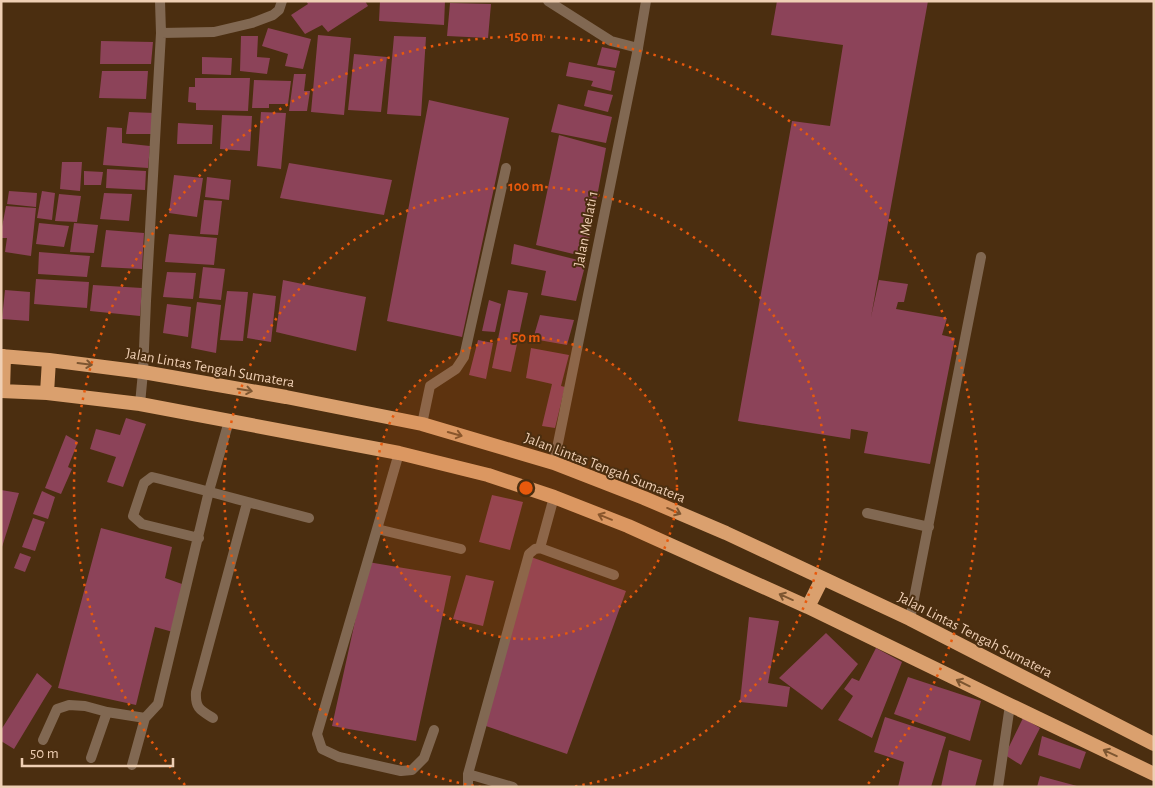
<svg xmlns="http://www.w3.org/2000/svg" width="1155" height="788" font-family="'Alegreya Sans',sans-serif">
<rect width="100%" height="100%" fill="#4b2e10"/>
<path fill="#8c4359" d="M 306,1 L 365,1 L 368,6 L 328,32 L 322,25 L 305,34 L 291,15 L 308,4 Z
M 380,1 L 445,1 L 444,25 L 379,21 Z
M 777,1 L 928,1 L 871,317 L 879,280 L 908,284 L 904,302 L 898,302 L 896,309 L 947,318 L 942,335 L 955,338 L 930,464 L 864,453 L 868,432 L 851,429 L 850,439 L 738,421 L 792,121 L 830,126 L 843,45 L 771,35 Z
M 450,3 L 491,4 L 488,38 L 447,36 Z
M 268,28 L 311,39 L 303,69 L 285,66 L 288,54 L 262,46 Z
M 318,35 L 351,38 L 344,115 L 311,112 Z
M 241,36 L 258,36 L 257,57 L 270,58 L 267,74 L 240,71 Z
M 394,36 L 426,37 L 421,116 L 387,114 Z
M 101,41 L 153,42 L 151,64 L 100,64 Z
M 602,47 L 620,51 L 616,68 L 597,65 Z
M 354,54 L 387,57 L 381,112 L 348,110 Z
M 202,57 L 232,58 L 231,75 L 202,74 Z
M 569,62 L 615,71 L 611,91 L 591,86 L 593,81 L 566,76 Z
M 102,71 L 148,71 L 146,99 L 99,98 Z
M 294,74 L 306,74 L 304,91 L 310,91 L 307,111 L 289,111 Z
M 195,78 L 250,78 L 248,111 L 196,110 L 196,103 L 188,102 L 189,87 L 195,87 Z
M 254,80 L 291,81 L 288,104 L 269,104 L 269,108 L 252,108 Z
M 588,90 L 613,95 L 608,112 L 584,106 Z
M 429,100 L 509,118 L 462,337 L 387,321 Z
M 558,104 L 612,117 L 606,143 L 551,132 Z
M 129,112 L 155,113 L 153,134 L 126,134 Z
M 261,112 L 286,113 L 281,169 L 257,166 Z
M 222,115 L 252,116 L 250,151 L 220,149 Z
M 178,123 L 213,125 L 212,144 L 177,144 Z
M 107,127 L 122,128 L 122,143 L 150,146 L 148,168 L 103,165 Z
M 559,135 L 606,148 L 586,257 L 536,245 Z
M 62,162 L 82,162 L 80,191 L 60,189 Z
M 289,163 L 392,180 L 384,215 L 280,198 Z
M 107,169 L 146,171 L 145,190 L 106,188 Z
M 84,171 L 103,172 L 101,185 L 84,185 Z
M 174,175 L 203,178 L 197,217 L 169,213 Z
M 207,177 L 231,180 L 229,200 L 205,197 Z
M 9,191 L 37,193 L 36,207 L 7,204 Z
M 42,191 L 55,193 L 52,220 L 37,218 Z
M 104,193 L 132,194 L 129,221 L 100,219 Z
M 59,194 L 81,196 L 77,222 L 55,221 Z
M 204,200 L 222,201 L 218,235 L 200,234 Z
M 6,206 L 36,208 L 31,256 L 5,252 L 7,238 L 1,238 L 1,232 Z
M 39,223 L 69,226 L 64,247 L 36,244 Z
M 74,223 L 98,225 L 94,253 L 70,252 Z
M 106,230 L 144,233 L 142,269 L 101,267 Z
M 169,234 L 217,238 L 214,265 L 165,262 Z
M 514,244 L 586,262 L 576,301 L 541,295 L 546,271 L 511,264 Z
M 39,252 L 90,256 L 87,277 L 38,274 Z
M 203,267 L 225,269 L 221,300 L 199,298 Z
M 167,272 L 196,273 L 193,299 L 163,297 Z
M 36,279 L 89,282 L 87,308 L 34,304 Z
M 283,280 L 366,297 L 356,351 L 276,332 Z
M 93,285 L 142,288 L 140,316 L 90,311 Z
M 5,290 L 30,292 L 29,321 L 2,319 Z
M 508,290 L 528,293 L 511,372 L 492,368 Z
M 227,291 L 248,292 L 243,341 L 220,340 Z
M 253,293 L 276,296 L 271,342 L 247,338 Z
M 489,300 L 501,304 L 495,332 L 482,331 Z
M 197,302 L 221,305 L 216,353 L 191,348 Z
M 167,304 L 191,307 L 188,337 L 163,333 Z
M 540,315 L 574,320 L 567,345 L 533,339 Z
M 478,340 L 493,343 L 486,379 L 469,375 Z
M 531,348 L 569,355 L 561,386 L 565,387 L 555,428 L 542,426 L 552,384 L 526,378 Z
M 126,418 L 146,424 L 123,487 L 107,482 L 116,457 L 90,449 L 96,429 L 120,435 Z
M 66,435 L 78,442 L 68,467 L 72,469 L 61,494 L 45,488 Z
M 1,490 L 19,493 L 2,547 L 1,547 Z
M 42,491 L 55,497 L 48,519 L 33,514 Z
M 492,495 L 523,502 L 510,550 L 479,542 Z
M 33,518 L 45,522 L 35,551 L 22,547 Z
M 101,528 L 172,547 L 165,578 L 182,584 L 173,632 L 155,627 L 136,705 L 58,688 Z
M 20,553 L 31,557 L 25,572 L 14,568 Z
M 531,557 L 626,591 L 567,754 L 483,725 Z
M 368,562 L 451,576 L 416,741 L 332,726 Z
M 466,575 L 494,581 L 483,626 L 453,619 Z
M 749,617 L 779,621 L 768,683 L 790,687 L 787,707 L 740,702 Z
M 826,633 L 858,664 L 822,710 L 779,678 Z
M 876,648 L 902,662 L 872,738 L 838,720 L 853,696 L 844,689 L 852,678 L 859,681 Z
M 37,673 L 52,686 L 14,749 L 1,741 L 1,730 Z
M 908,677 L 981,701 L 970,741 L 894,714 Z
M 885,717 L 946,737 L 931,787 L 898,787 L 904,762 L 874,752 Z
M 1023,718 L 1040,728 L 1021,765 L 1005,755 Z
M 1042,736 L 1086,752 L 1080,769 L 1038,755 Z
M 949,750 L 982,760 L 975,787 L 941,787 Z
M 1040,776 L 1077,786 L 1077,787 L 1037,787 Z"/>
<g fill="none" stroke-linecap="round" stroke-linejoin="round">
<path stroke="#816852" stroke-width="10" d="M 548,1 L 611,41 L 638,48
M 422,424 L 430,386 L 456,369 L 464,357 L 506,168
M 399,453 L 377,529 L 461,549
M 867,513 L 929,527
M 377,529 L 317,734 L 322,749 L 339,757 L 401,771 L 412,770 L 424,758 L 434,730
M 199,538 L 142,524 L 133,516 L 144,483 L 152,477 C 205,490 257,505 309,518
M 540,548 L 554,497
M 910,619 L 981,257
M 213,718 C 200,710 195,708 196,692 L 247,503
M 43,740 L 57,709 L 69,705 L 85,706 L 107,712 L 145,718 L 158,704 L 209,491 L 229,421
M 91,758 L 107,712
M 132,765 L 145,718
M 468,774 L 513,787
M 468,787 L 468,774 L 529,554 L 535,549 L 540,548 L 614,575
M 998,787 L 1010,705"/>
<path stroke="#816852" stroke-width="10" d="M 161,33 L 214,32 L 252,23 L 273,15 L 279,10 L 282,1
M 140,404 L 143,372 L 146,301 L 161,33 L 160,1
M 554,463 L 638,48 L 646,1"/>
<path stroke="#daa06e" stroke-width="14" d="M 1,356 L 49,360 L 143,372 L 286,397 L 422,424 L 554,463 L 644,498 L 726,533 L 910,619 L 1154,744
M 1,391 L 47,393 L 140,404 L 399,453 L 488,475 L 554,497 L 628,526 L 808,607 L 1010,705 L 1154,774
M 3,391 L 4,356
M 47,393 L 49,360
M 808,607 L 822,579"/>
</g>
<defs><path id="oneway-shaft" d="M-6 0H5M1.5-3L5.5 0L1.5 3" fill="none" stroke-width="1.6" stroke-linecap="round" stroke-linejoin="round" transform="scale(1.25)"/></defs>
<g stroke="#7d5631">
<use href="#oneway-shaft" transform="translate(85 364) rotate(7)"/>
<use href="#oneway-shaft" transform="translate(245 390) rotate(10)"/>
<use href="#oneway-shaft" transform="translate(455 434) rotate(16)"/>
<use href="#oneway-shaft" transform="translate(674 511) rotate(24)"/>
<use href="#oneway-shaft" transform="translate(605 517) rotate(-158)"/>
<use href="#oneway-shaft" transform="translate(786 597) rotate(-156)"/>
<use href="#oneway-shaft" transform="translate(963 683) rotate(-154)"/>
<use href="#oneway-shaft" transform="translate(1110 753) rotate(-155)"/>
</g>
<circle cx="526" cy="488" r="151" fill="#e8590c" fill-opacity=".12"/>
<g fill="none" stroke="#e8590c" stroke-width="2.5" stroke-dasharray="2.5 5">
<circle cx="526" cy="488" r="151"/>
<path d="M481 787A302 302 0 1 1 571 787"/>
<path d="M185 785A452 452 0 1 1 867 785"/>
</g>
<g text-anchor="middle" dominant-baseline="central" stroke-width="4" stroke-linejoin="round" paint-order="stroke">
<g font-size="15" fill="#efcfb4" stroke="#4b2e10">
<text transform="translate(586 229) rotate(-79)">Jalan Melati 1</text>
<text transform="translate(210 368) rotate(10)">Jalan Lintas Tengah Sumatera</text>
<text transform="translate(605 468) rotate(21)">Jalan Lintas Tengah Sumatera</text>
<text transform="translate(975 635) rotate(27)">Jalan Lintas Tengah Sumatera</text>
</g>
</g>
<circle cx="526" cy="488" r="8" fill="#e8590c" stroke="#4b2e10" stroke-width="2.5"/>
<g font-size="15" text-anchor="middle" font-weight="bold" fill="#e8590c" stroke="#4b2e10" stroke-width="4" stroke-linejoin="round" paint-order="stroke">
<text x="526" y="41">150 m</text>
<text x="526" y="191">100 m</text>
<text x="526" y="342">50 m</text>
</g>
<rect width="1155" height="788" fill="none" stroke="#efcfb4" stroke-width="5"/>
<path d="M22 758v8h151v-8" fill="none" stroke="#efcfb4" stroke-width="2.5"/>
<text x="30" y="758" font-size="15" fill="#efcfb4" stroke="#4b2e10" stroke-width="4" paint-order="stroke">50 m</text>
</svg>
